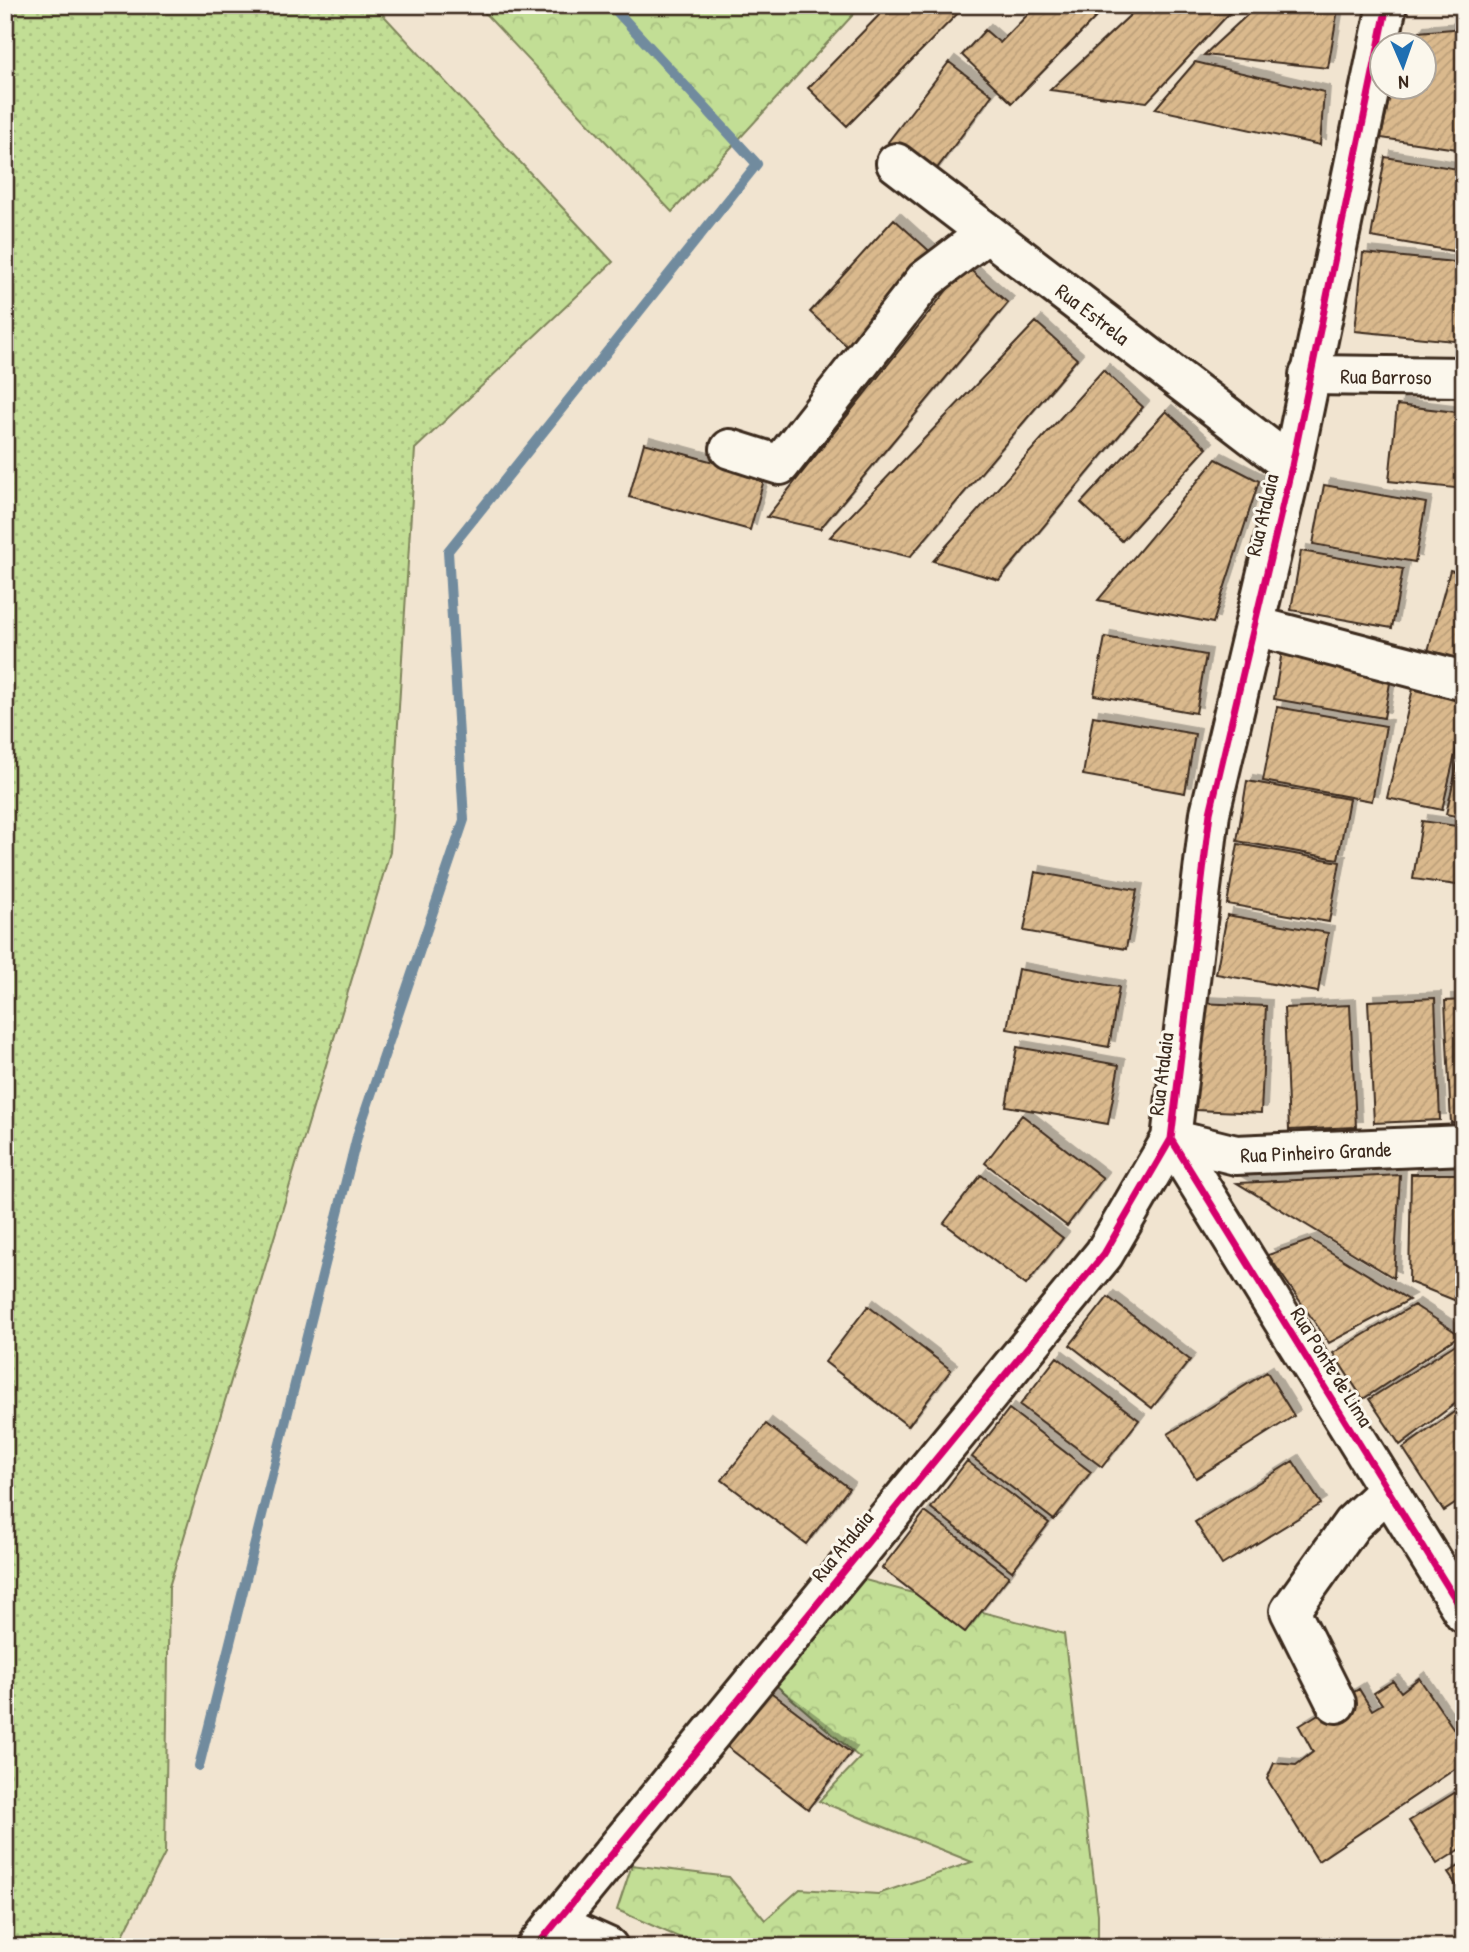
<svg xmlns="http://www.w3.org/2000/svg" width="1469" height="1952" font-family="'Patrick Hand',sans-serif">
<defs>
<pattern id="grass-dots" width="8" height="8" patternUnits="userSpaceOnUse" patternTransform="scale(1.75)"><rect width="8" height="8" fill="#c2de95"/><path d="M2 2h.1M6 6h.1" fill="none" stroke="#a8bf80" stroke-width="1.8" stroke-linecap="round"/></pattern>
<pattern id="forest-crowns" width="20" height="18" patternUnits="userSpaceOnUse" patternTransform="scale(1.75)"><rect width="20" height="18" fill="#c2de95"/><path d="M2 6a3 3 0 1 1 6 0M12 15a3 3 0 1 1 6 0" fill="none" stroke="#a8bf80"/></pattern>
<pattern id="building-hatch" width="6" height="6" patternUnits="userSpaceOnUse" patternTransform="scale(1.75)"><rect width="6" height="6" fill="#dab98d"/><path d="M-1 1l2-2M0 6l6-6M5 7l2-2" fill="none" stroke="#bc9f79"/></pattern>
<filter id="shadow"><feDropShadow dx="6" dy="-6" stdDeviation="0" flood-color="#0004"/></filter>
</defs>
<rect width="100%" height="100%" fill="#f1e4d0"/>
<filter id="ink" filterUnits="userSpaceOnUse"><feTurbulence type="fractalNoise" baseFrequency=".0143" numOctaves="2"/><feDisplacementMap in="SourceGraphic" scale="14" xChannelSelector="R" yChannelSelector="G"/><feConvolveMatrix kernelMatrix="1 2 1 2 8 2 1 2 1" color-interpolation-filters="sRGB"/></filter>
<g filter="url(#ink)">
<path fill="url(#grass-dots)" stroke="#7e845a" stroke-width="2" d="M 5,5 L 374,5 L 613,262 L 415,449 L 390,852 L 169,1587 L 165,1853 L 117,1947 L 5,1947 Z"/>
<path fill="url(#forest-crowns)" stroke="#7e845a" stroke-width="2" d="M 477,5 L 862,5 L 672,212 Z
M 854,1577 L 1064,1634 L 1098,1914 L 1098,1947 L 701,1947 L 617,1910 L 632,1865 L 729,1877 L 765,1920 L 800,1889 L 878,1894 L 972,1862 L 819,1801 L 860,1758 L 770,1680 Z"/>
<g fill="none" stroke-linecap="round" stroke-linejoin="round">
<path stroke="#718b9e" stroke-width="10" d="M 199,1766 L 358,1133 L 464,820 L 448,551 L 757,164 L 611,5"/>
</g>
<path fill="url(#building-hatch)" stroke="#3b2a1e" stroke-width="2" filter="url(#shadow)" d="M 889,5 L 966,5 L 847,126 L 808,88 Z
M 1037,5 L 1108,5 L 1012,103 L 962,55 L 985,30 L 1000,43 Z
M 1141,5 L 1237,5 L 1147,102 L 1050,90 Z
M 1258,5 L 1336,5 L 1338,9 L 1328,68 L 1204,55 Z
M 1464,28 L 1464,150 L 1381,138 L 1391,88 L 1424,88 L 1424,46 L 1409,46 L 1418,32 Z
M 949,62 L 992,95 L 932,175 L 888,142 Z
M 1195,62 L 1324,92 L 1320,145 L 1155,109 Z
M 1385,157 L 1464,170 L 1464,253 L 1371,237 Z
M 894,219 L 936,257 L 850,349 L 810,312 Z
M 1363,253 L 1464,263 L 1464,342 L 1355,331 Z
M 966,266 L 1008,303 L 820,529 L 767,517 Z
M 1036,322 L 1077,359 L 910,557 L 830,537 Z
M 1103,370 L 1143,407 L 999,580 L 933,561 Z
M 1397,405 L 1464,413 L 1464,489 L 1389,481 Z
M 1166,411 L 1207,448 L 1122,541 L 1081,503 Z
M 644,443 L 765,476 L 750,530 L 629,497 Z
M 1216,459 L 1259,481 L 1213,623 L 1098,600 Z
M 1324,485 L 1426,503 L 1415,562 L 1313,544 Z
M 1301,551 L 1403,569 L 1392,628 L 1291,610 Z
M 1450,570 L 1464,574 L 1464,661 L 1428,651 Z
M 1105,637 L 1206,655 L 1196,713 L 1094,695 Z
M 1282,651 L 1392,671 L 1384,718 L 1274,699 Z
M 1416,676 L 1464,686 L 1464,716 L 1442,810 L 1387,798 Z
M 1277,707 L 1386,726 L 1372,801 L 1263,781 Z
M 1093,716 L 1195,734 L 1185,793 L 1083,775 Z
M 1464,735 L 1464,818 L 1446,814 Z
M 1247,781 L 1349,799 L 1338,859 L 1237,841 Z
M 1422,821 L 1464,827 L 1464,886 L 1413,879 Z
M 1238,844 L 1340,862 L 1329,922 L 1227,904 Z
M 1035,872 L 1137,890 L 1126,949 L 1024,931 Z
M 1227,915 L 1328,933 L 1318,992 L 1216,974 Z
M 1018,969 L 1119,987 L 1109,1047 L 1007,1029 Z
M 1435,998 L 1440,1120 L 1374,1123 L 1368,1001 Z
M 1464,1000 L 1464,1122 L 1451,1123 L 1445,1001 Z
M 1200,1003 L 1266,1006 L 1261,1113 L 1196,1110 Z
M 1350,1005 L 1356,1127 L 1289,1130 L 1284,1008 Z
M 1017,1047 L 1119,1065 L 1108,1124 L 1006,1106 Z
M 1022,1115 L 1103,1178 L 1067,1226 L 985,1163 Z
M 1411,1174 L 1464,1174 L 1464,1304 L 1409,1282 Z
M 981,1175 L 1063,1238 L 1026,1285 L 944,1223 Z
M 1400,1175 L 1394,1278 L 1237,1183 Z
M 1311,1240 L 1409,1300 L 1329,1343 L 1268,1255 Z
M 1108,1297 L 1190,1360 L 1152,1408 L 1070,1345 Z
M 1414,1305 L 1460,1335 L 1363,1399 L 1333,1353 Z
M 868,1306 L 951,1370 L 908,1426 L 825,1362 Z
M 1459,1342 L 1464,1344 L 1464,1397 L 1400,1445 L 1369,1399 Z
M 1057,1357 L 1139,1420 L 1102,1467 L 1020,1405 Z
M 1267,1372 L 1294,1416 L 1196,1478 L 1168,1434 Z
M 1464,1405 L 1464,1498 L 1444,1511 L 1403,1448 Z
M 1009,1409 L 1091,1472 L 1054,1520 L 972,1457 Z
M 766,1424 L 849,1488 L 806,1544 L 722,1480 Z
M 967,1461 L 1049,1523 L 1012,1571 L 931,1508 Z
M 1293,1461 L 1321,1504 L 1222,1565 L 1195,1522 Z
M 925,1512 L 1009,1576 L 965,1632 L 882,1568 Z
M 1419,1678 L 1464,1744 L 1464,1763 L 1318,1861 L 1267,1779 L 1274,1763 L 1296,1765 L 1313,1752 L 1299,1726 L 1359,1689 L 1372,1710 L 1382,1704 L 1374,1693 L 1393,1681 L 1401,1692 Z
M 768,1690 L 851,1753 L 808,1809 L 725,1745 Z
M 1464,1787 L 1464,1847 L 1437,1864 L 1409,1821 Z
M 1464,1863 L 1464,1897 L 1448,1873 Z"/>
<g fill="none" stroke-linecap="round" stroke-linejoin="round">
<g stroke="#3b2a1e" stroke-width="44">
<g id="minor">
<path id="s1" d="M 896,163 L 1292,466"/>
<path id="s2" d="M 1309,375 L 1464,377"/>
<path d="M 730,449 L 780,465 L 925,280 L 987,233"/>
<path d="M 1255,626 L 1464,681"/>
<path d="M 1171,1139 L 1464,1613"/>
<path id="s3" d="M 1171,1139 L 1236,1155 L 1464,1145"/>
<path d="M 1336,1703 L 1290,1611 L 1352,1524 L 1388,1490"/>
<path d="M 555,1923 L 608,1947"/>
<path d="M 536,1947 L 1104,1254 L 1171,1139 L 1210,813 L 1292,466 L 1387,5"/>
</g>
</g>
<use href="#minor" stroke="#fbf7ec" stroke-width="38"/>
<g stroke="#fbf7ec" stroke-width="11">
<path id="cycleway" d="M 1171,1139 L 1464,1613
M 536,1947 L 1104,1254 L 1171,1139 L 1210,813 L 1292,466 L 1387,5"/>
</g>
<use href="#cycleway" stroke="#d6006c" stroke-width="7"/>
</g>
</g>
<g text-anchor="middle" dominant-baseline="central" stroke-width="6" stroke-linejoin="round" paint-order="stroke">
<g font-size="21" fill="#3b2a1e" stroke="#fbf7ec">
<text stroke="none"><textPath href="#s1" startOffset="248">Rua Estrela</textPath></text>
<text stroke="none"><textPath href="#s2" startOffset="77">Rua Barroso</textPath></text>
<text transform="translate(1262 515) rotate(-77)">Rua Atalaia</text>
<text transform="translate(1161 1074) rotate(-83)">Rua Atalaia</text>
<text stroke="none"><textPath href="#s3" startOffset="147">Rua Pinheiro Grande</textPath></text>
<text transform="translate(1332 1367) rotate(58)">Rua Ponte de Lima</text>
<text transform="translate(842 1546) rotate(-51)">Rua Atalaia</text>
</g>
</g>
<rect width="1469" height="1952" fill="none" stroke="#fbf7ec" stroke-width="28"/>
<rect x="14" y="14" width="1441" height="1924" fill="none" stroke="#3b2a1e" stroke-width="2.5" filter="url(#ink)"/>
<g transform="translate(1403 66) rotate(178)"><circle r="33" fill="#fbf7ec" stroke="#aea59a" stroke-width="2"/>
<path d="M0-5L12 26L0 18L-12 26Z" fill="#1f6fb2"/>
<text y="-10" font-size="19" font-weight="bold" text-anchor="middle" fill="#3b2a1e">N</text>
</g>
</svg>
